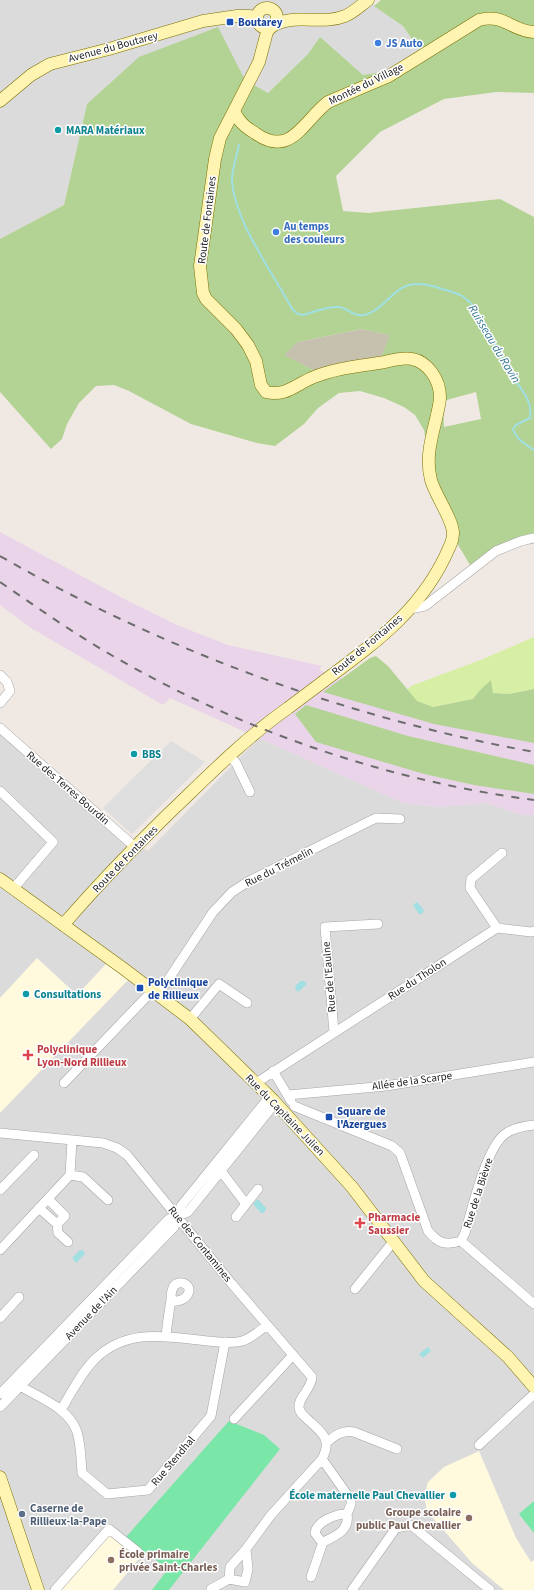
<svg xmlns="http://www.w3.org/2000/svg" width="534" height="1590" font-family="'Source Sans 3',sans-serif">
<rect width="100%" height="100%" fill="#f0e9e3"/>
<path fill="#dcdbdb" d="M 0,0 L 367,0 L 403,26 L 421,52 L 383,72 L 363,75 L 320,38 L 308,54 L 268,93 L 245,80 L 87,104 L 64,205 L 0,239 Z
M 0,726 L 137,844 L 148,851 L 259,738 L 403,803 L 439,807 L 486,803 L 522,815 L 534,815 L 534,1590 L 0,1590 Z"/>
<path fill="#ead4ea" d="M 0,532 L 128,601 L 177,625 L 228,645 L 322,666 L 319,670 L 427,708 L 534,733 L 534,815 L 522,815 L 486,803 L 439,807 L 403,803 L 170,698 L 163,705 L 31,628 L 0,605 Z"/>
<path fill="#fff9dd" d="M 37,958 L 77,995 L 106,964 L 128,980 L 0,1113 L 0,998 Z
M 479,1451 L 516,1538 L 531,1562 L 534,1560 L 534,1590 L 504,1590 L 472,1563 L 427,1511 L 424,1496 L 428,1482 L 444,1467 Z
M 108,1533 L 141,1556 L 113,1590 L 60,1590 Z"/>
<path fill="#c5c1ae" d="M 361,329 L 391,335 L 381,358 L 315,371 L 283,355 L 297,342 Z"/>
<path fill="#d7efa4" d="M 534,637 L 534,689 L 509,694 L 493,693 L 491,681 L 480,690 L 473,699 L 433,707 L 417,701 L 407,690 L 411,686 L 483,659 Z"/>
<path fill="#b3d394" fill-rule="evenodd" d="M 381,0 L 534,0 L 534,93 L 496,92 L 444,99 L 380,132 L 336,176 L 343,211 L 368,213 L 500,199 L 534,217 L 534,536 L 526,538 L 470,565 L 457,543 L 430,464 L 424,430 L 415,415 L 404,407 L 384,398 L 360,391 L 339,393 L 318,408 L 304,424 L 275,446 L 257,443 L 191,424 L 129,391 L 114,385 L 96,386 L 79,403 L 67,424 L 62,439 L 51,449 L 0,392 L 0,239 L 64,205 L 87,104 L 139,57 L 218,27 L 245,80 L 268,93 L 308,54 L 320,37 L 363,75 L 383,72 L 421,52 L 403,26 L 374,6 ZM 361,329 L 390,335 L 381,358 L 335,364 L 315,371 L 284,355 L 297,342 ZM 476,392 L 481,419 L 444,427 L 443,401 Z
M 376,656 L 388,666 L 417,701 L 433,707 L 473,699 L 480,690 L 491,680 L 493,693 L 509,694 L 534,689 L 534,743 L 434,724 L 323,692 L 370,658 Z
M 306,705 L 408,736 L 534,765 L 534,794 L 474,785 L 424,774 L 316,742 L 295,714 Z"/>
<path fill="#7ae6a8" d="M 229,1421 L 264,1435 L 280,1449 L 169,1590 L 152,1590 L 168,1569 L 125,1538 Z
M 534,1501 L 534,1533 L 519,1514 Z"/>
<path fill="#dedede" d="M 171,741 L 205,762 L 132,834 L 103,808 Z"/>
<path fill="#a0dfe2" d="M 417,902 L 424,910 L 422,914 L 419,914 L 413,905 Z
M 301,981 L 304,981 L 307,984 L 298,992 L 296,990 L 295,986 Z
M 258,1199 L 266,1208 L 266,1210 L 263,1213 L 261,1213 L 253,1204 Z
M 80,1250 L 84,1251 L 85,1254 L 76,1263 L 72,1258 Z
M 428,1347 L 431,1351 L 423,1358 L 419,1354 Z"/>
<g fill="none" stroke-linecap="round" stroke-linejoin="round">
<path stroke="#a0dfe2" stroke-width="2" d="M 239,145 C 237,155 231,172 232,182 C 236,224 272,271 292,309 L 298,314 L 303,315 C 314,312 328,306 339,307 C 350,309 356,320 370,313 C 383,308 391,293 404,287 C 413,282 426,284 436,287 C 444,290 455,292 462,296 C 480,306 496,347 505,365 C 514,383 534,397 530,418 L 516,425 L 513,429 C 516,439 525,444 534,450"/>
<g stroke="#a5a5a5" stroke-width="10">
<path id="street" d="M 410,609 L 425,606 L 496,551 L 521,541 L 534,538
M 0,675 L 7,682 L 10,691 L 0,703
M 0,728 L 135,847
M 229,755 L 236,763 L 250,792
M 0,791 L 53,842 L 13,889
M 497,928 L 531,932 L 534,931
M 158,995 L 213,912 L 232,892 L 249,881 L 376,818 L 400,819
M 190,1019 L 219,984 L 247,1003
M 334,1032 L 325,927 L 378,924
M 273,1071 L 291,1101
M 64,1083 L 153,990
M 256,1083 L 497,928 L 470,888 L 471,879 L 502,853
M 288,1095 L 386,1086 L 534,1062
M 294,1106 L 392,1146 L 400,1153 L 428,1231 C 438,1243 445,1246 461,1241 L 465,1233 C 472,1209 486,1148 505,1134 C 513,1128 524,1126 534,1125
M 0,1133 L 103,1143 L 117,1148 L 127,1155 L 232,1284 L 312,1377 C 311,1390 298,1397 299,1408 C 300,1413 303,1415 306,1418 C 321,1432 333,1438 322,1459 L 271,1515 L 246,1549 L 230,1567 L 229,1579 L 245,1582 L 248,1569 L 246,1549
M 218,1167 L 246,1204 L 258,1189
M 70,1175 L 83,1177 L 108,1200
M 0,1190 L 34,1155
M 48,1199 L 65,1216 L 57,1224
M 39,1208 L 57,1224 L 58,1233 L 68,1242
M 236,1217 L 246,1204
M 461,1241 L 534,1304
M 0,1250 L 70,1175 L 72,1140
M 355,1289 L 393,1242
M 0,1318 L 19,1297
M 166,1337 C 167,1324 169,1312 171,1300 C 171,1296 171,1291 173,1288 C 174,1284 179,1282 183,1283 C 195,1287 188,1303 171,1301
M 20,1386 C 40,1398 69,1408 77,1432 C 81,1445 81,1459 82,1473 L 107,1494 L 148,1490 L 211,1416 L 225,1342
M 0,1394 L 169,1219 L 188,1212 L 272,1107 L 273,1100 L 266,1101 L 181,1206 L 174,1227 L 0,1407
M 61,1410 C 71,1393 81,1373 95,1359 C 128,1327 167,1337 208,1341 C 219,1342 231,1344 242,1341 C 252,1338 259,1331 267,1325
M 234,1419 L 293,1355
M 327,1442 C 336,1435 342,1430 354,1432 L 397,1449
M 479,1445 L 534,1394
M 322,1459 L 351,1500 L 351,1504 L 347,1514 C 337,1513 316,1522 315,1533 L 320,1540 L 323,1542 C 336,1536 350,1530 347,1514
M 311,1577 L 323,1542
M 211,1589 L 229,1579
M 55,1590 L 109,1529 L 138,1552
M 352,1590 L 396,1528 L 411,1525 L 490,1590"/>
</g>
<g stroke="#7a7000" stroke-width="13">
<path id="secondary" d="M257 18a10 10 0 1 1 20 0a10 10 0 1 1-20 0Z
M 276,24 C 298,14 323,25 345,16 C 353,13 361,5 368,0
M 270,28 L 267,32 L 259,62 L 220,138 L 215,159 L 200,266 L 203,293 L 206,299 L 236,329 L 248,345 L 256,361 L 261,385 L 266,392 C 286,397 296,384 314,377 C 336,368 361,366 385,362 C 393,360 403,357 412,359 C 428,362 440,380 440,397 C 440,403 438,409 437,415 C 432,436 425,458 431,480 C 435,495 453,520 453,533 C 453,538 451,544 449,548 C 423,609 375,643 324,681
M 0,101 L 31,75 L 50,64 L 109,49 L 203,21 L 237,16 L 250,16 L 257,18
M 234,111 C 239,122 245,127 255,133 C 291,159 304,120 328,102 L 389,76 L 479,20 C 504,13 511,31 534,32
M 0,879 L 124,969 L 190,1019 L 273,1100 L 352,1187 L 424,1281 L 508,1357 L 534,1387
M 63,925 C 102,880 144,837 187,796 C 219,765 251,734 288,708
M 0,1477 L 38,1590"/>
</g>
<use href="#street" stroke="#fff" stroke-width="9"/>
<use href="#secondary" stroke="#fff4b2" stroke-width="12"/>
<path stroke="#6c6c6c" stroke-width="2" stroke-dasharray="8 8" stroke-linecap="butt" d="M 0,556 C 165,651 347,718 534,752
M 0,582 C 35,606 69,630 106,652 C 237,729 383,780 534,800"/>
<g stroke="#7a7000" stroke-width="13" stroke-linecap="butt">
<path id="secondary-bridge" d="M 288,708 L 324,681"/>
</g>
<use href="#secondary-bridge" stroke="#fff4b2" stroke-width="12"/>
</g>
<g fill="#1a4fb4" stroke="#fff" stroke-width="1.5">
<rect x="226" y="18" width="8" height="8" rx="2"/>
<rect x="136" y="984" width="8" height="8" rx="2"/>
<rect x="325" y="1113" width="8" height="8" rx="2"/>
</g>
<g fill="#3f7fe0" stroke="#fff" stroke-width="1.5">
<circle cx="378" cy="43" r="4"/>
<circle cx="276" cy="232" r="4"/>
</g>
<g fill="#0f9aa8" stroke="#fff" stroke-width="1.5">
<circle cx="58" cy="130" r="4"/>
<circle cx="134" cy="754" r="4"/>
<circle cx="26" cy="994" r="4"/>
<circle cx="453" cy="1495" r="4"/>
</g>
<g fill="#e0444e" stroke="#fff" stroke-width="1.5">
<path d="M26 1049h4v4h4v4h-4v4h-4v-4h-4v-4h4z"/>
<path d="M358 1217h4v4h4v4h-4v4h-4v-4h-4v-4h4z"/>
</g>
<circle fill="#5c6f8a" stroke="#fff" stroke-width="1.5" cx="22" cy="1514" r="4"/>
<g fill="#8d6e63" stroke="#fff" stroke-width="1.5">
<circle cx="469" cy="1518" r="4"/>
<circle cx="111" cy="1560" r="4"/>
</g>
<g text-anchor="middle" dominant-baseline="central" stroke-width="3" stroke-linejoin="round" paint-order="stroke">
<g font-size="11" font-weight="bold" fill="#164399" stroke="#fff" text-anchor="start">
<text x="238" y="22">Boutarey</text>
<text x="148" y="982">Polyclinique<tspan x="148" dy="13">de Rillieux</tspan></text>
<text x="337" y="1111">Square de<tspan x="337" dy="13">l'Azergues</tspan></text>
</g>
<g font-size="11" font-weight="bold" fill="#366cbe" stroke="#fff" text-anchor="start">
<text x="386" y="43">JS Auto</text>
<text x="284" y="226">Au temps<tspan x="284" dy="13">des couleurs</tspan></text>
</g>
<g font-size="11" fill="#1e1e1e" stroke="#fff">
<text transform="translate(113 47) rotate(-15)">Avenue du Boutarey</text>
<text transform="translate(366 84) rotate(-26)">Montée du Village</text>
<text transform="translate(207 220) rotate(-83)">Route de Fontaines</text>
<text transform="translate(367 645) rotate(-40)">Route de Fontaines</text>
<text transform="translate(68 788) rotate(41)">Rue des Terres Bourdin</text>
<text transform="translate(125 859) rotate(-46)">Route de Fontaines</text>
<text transform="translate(279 867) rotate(-27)">Rue du Trémelin</text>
<text transform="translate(329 977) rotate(-95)">Rue de l'Eaulne</text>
<text transform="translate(417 979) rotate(-33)">Rue du Tholon</text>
<text transform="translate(412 1081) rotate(-8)">Allée de la Scarpe</text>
<text transform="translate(285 1115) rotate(46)">Rue du Capitaine Julien</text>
<text transform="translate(478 1193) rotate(-72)">Rue de la Bièvre</text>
<text transform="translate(200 1244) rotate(51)">Rue des Contamines</text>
<text transform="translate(91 1313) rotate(-46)">Avenue de l'Ain</text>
<text transform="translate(173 1461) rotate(-50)">Rue Stendhal</text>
</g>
<g font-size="11" font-weight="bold" fill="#0d838f" stroke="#fff" text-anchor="start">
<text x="66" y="130">MARA Matériaux</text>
<text x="142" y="754">BBS</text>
<text x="34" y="994">Consultations</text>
<text x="445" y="1495" text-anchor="end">École maternelle Paul Chevallier</text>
</g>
<g font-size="11" font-weight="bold" fill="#be3a42" stroke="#fff" text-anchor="start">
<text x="37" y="1049">Polyclinique<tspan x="37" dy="13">Lyon-Nord Rillieux</tspan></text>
<text x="368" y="1217">Pharmacie<tspan x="368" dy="13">Saussier</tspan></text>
</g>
<g font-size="11" font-weight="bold" fill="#4e5e75" stroke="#fff" text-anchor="start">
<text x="30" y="1508">Caserne de<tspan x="30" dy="13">Rillieux-la-Pape</tspan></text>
</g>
<g font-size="11" font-weight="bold" fill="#785e54" stroke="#fff" text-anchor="end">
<text x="461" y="1512">Groupe scolaire<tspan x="461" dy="13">public Paul Chevallier</tspan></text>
<text x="119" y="1554" text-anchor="start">École primaire<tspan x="119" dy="13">privée Saint-Charles</tspan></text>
</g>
<g font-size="12" font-style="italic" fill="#387895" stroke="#fff">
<text transform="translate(494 344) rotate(59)">Ruisseau du Ravin</text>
</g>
</g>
</svg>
